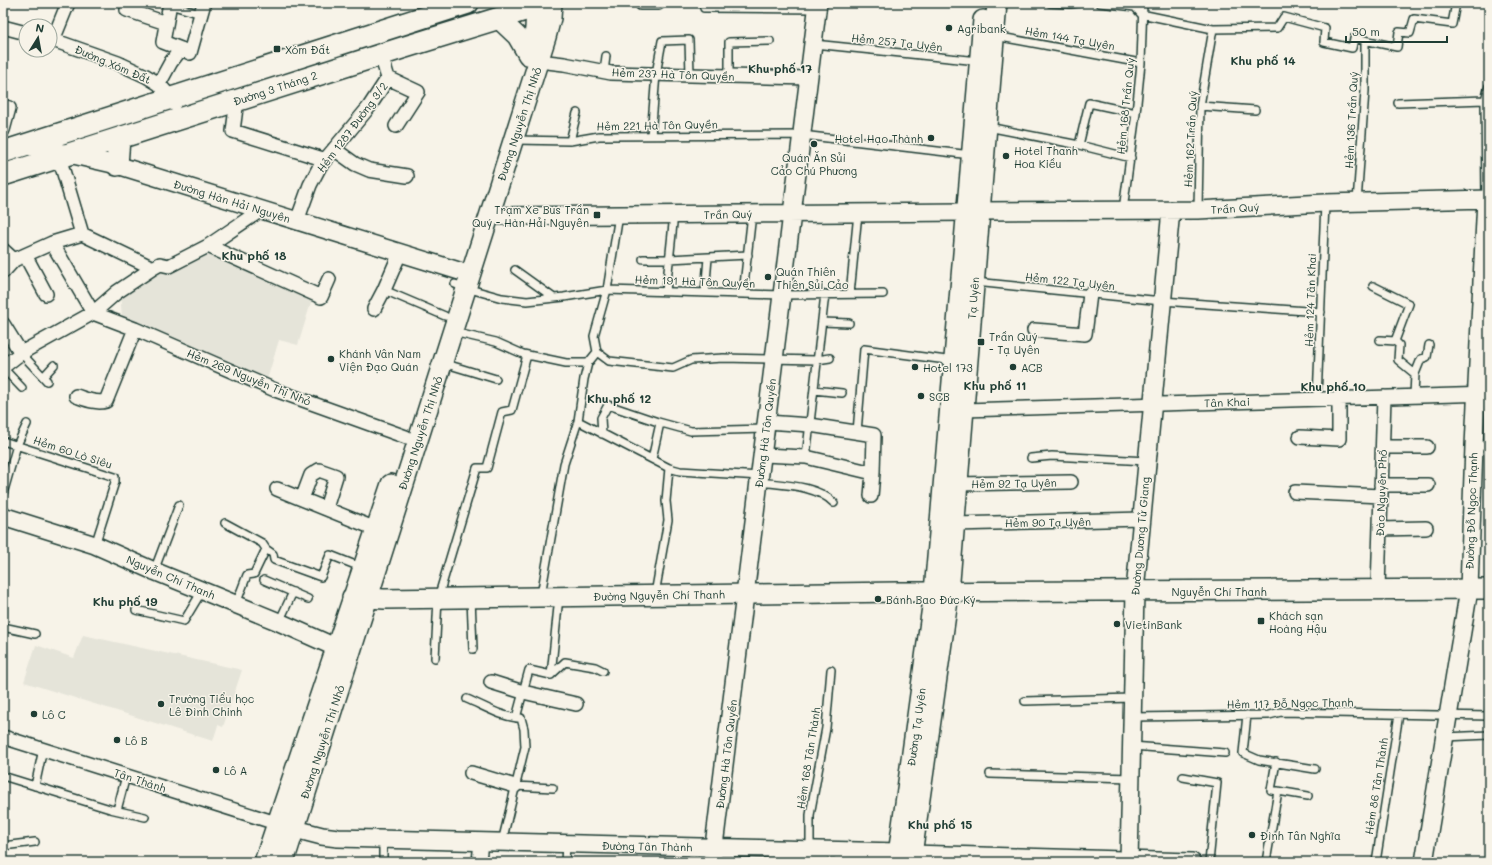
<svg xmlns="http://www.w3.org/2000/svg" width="1492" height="865" font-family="Mali,sans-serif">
<rect width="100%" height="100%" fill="#f7f3e8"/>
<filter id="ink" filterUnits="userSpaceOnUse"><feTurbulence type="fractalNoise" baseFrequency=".025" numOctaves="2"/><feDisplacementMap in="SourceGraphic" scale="8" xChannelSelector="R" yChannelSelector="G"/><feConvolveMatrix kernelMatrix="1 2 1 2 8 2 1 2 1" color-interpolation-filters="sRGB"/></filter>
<g filter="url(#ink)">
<path fill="#e5e4d9" d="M 209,251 L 313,296 L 298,345 L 279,340 L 266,383 L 122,318 L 120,292 L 162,266 Z
M 83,635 L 242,670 L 223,727 L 218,725 L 213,741 L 24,682 L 36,645 L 74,658 Z"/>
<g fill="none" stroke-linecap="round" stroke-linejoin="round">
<g stroke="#1f3d34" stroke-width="10">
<path id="service" d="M 639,3 L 640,6 L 659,6
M 703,3 L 704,8 L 818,9
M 1050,3 L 1070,4 L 1079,3
M 1099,3 L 1135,7 L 1141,14 L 1213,29
M 170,5 L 201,14
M 995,36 L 1141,63
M 814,44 L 978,61
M 604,72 L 606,56
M 729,76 L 729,42 L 770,41
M 1398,103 L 1485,100
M 1200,106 L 1255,110
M 988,127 L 1079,145 L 1131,158
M 651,136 L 656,74 L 662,41 L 689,40 L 690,75
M 515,140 L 570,141 L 599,136 L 802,135 L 971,155
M 570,141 L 577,113
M 1079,145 L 1089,103 L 1136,113
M 1486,199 L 1485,100 L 1489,86
M 1357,202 L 1365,91 L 1365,40
M 1198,209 L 1200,106 L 1213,29 L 1277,28 L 1284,17 L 1325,28 L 1324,42 L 1352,48 L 1354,38 L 1397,47 L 1399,32 L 1410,33 L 1414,19 L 1452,24 L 1456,3
M 1123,210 L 1136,113 L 1141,63 L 1143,3
M 643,259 L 669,259 L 748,255
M 515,270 L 554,298
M 975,282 L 1162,301 L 1321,312
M 455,284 L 466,288 L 502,298 L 527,301 L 564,297 L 607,290 L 782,295 L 883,294
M 1373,286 L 1409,304 L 1395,341 L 1399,345 L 1398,360 L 1415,374 L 1414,396
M 384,290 L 445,316
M 666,291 L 674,214
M 705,293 L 708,258
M 743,294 L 752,214
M 850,294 L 858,213
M 822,322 L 849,323
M 453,332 L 496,342 L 523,354 L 566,363 L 588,363
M 1380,340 L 1395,341
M 597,352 L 609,361 L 673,368 L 691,360 L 723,358 L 817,360 L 830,358
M 21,353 L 47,381
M 443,363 L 496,379
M 3,368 L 22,388
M 1415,374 L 1421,359 L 1427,357 L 1429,345
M 44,376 L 54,365
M 814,390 L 842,393
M 1317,399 L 1325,203
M 578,421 L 669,468 L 680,471 L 760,476
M 857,432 L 864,349 L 954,361
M 602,434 L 601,418 L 608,405 L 658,422 L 691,431 L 765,429
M 3,441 L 115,477 L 115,482 L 95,545
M 1474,446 L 1489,446
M 806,457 L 825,294
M 1031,458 L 1052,456 L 1147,461
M 652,459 L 660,423
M 759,482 C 783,485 817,485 834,503
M 3,494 L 17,445 L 27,424
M 225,523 L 262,543 L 266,549 L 273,554 L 274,560 L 321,577 L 330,555 L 363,568
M 154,571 L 179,505
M 264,580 L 308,599
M 655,594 L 668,520 L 666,501 L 669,468
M 541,595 L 564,464 L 578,421 L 584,379 L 588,363 L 597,352 L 594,336 L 607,290 L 619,215
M 471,598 L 473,649
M 236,604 L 247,575 L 254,574 L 266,549
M 136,610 L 184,621 L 202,591
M 279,622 L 293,592
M 3,627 L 35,634
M 435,658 L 438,598 L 477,468 L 487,468 L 502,412 L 512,410 L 527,355
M 551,675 L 559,597
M 551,675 L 565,662 L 595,667 L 603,671
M 467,699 C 484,706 503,718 521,718 L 524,729 L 525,747 L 502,842
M 1025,701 L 1132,698
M 1247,715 L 1243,753 L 1259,760 L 1315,769
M 1133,717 L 1269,715 L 1281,712 L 1489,716
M 516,718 L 529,670 L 551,675
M 1445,737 L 1489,735
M 1132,746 L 1225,753
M 990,774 L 1131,778
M 6,777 L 110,809 L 145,817
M 1183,777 L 1217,783 L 1209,862
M 35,786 L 43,749
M 515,786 L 553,788
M 1278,791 L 1308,796
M 117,810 L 126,776
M 383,839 L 383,862
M 3,846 L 35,842
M 565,862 L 566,844
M 808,862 L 810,850 L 810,815 L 826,728 L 831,670
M 1266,862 L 1278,791 L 1271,790 L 1276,762
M 1376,862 L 1399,714"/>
</g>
<g stroke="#1f3d34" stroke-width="16">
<path id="minor" d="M 128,3 L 127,10 L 166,23
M 170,3 L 163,42 L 181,49
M 3,27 L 26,33
M 50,39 L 118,63 L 146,76 L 159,84 L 171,98 L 174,104
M 53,40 L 68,3
M 539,61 L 564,64 L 611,73 L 809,78
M 388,78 L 418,92 L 396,126
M 159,84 L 171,62 L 181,49 L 190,53 L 204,3
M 237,100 L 233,131 L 326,160
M 3,106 L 9,108 L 3,130
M 334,149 L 355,164 L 369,170 L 407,176
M 59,157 L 82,234 L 153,268
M 297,221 L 310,185 L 320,166 L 369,107 L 388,78 L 381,55
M 52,243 L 93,313 L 135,329 L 275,390 L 406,437
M 208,246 L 321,297 L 329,279
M 3,250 L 14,260
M 25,255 L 46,294
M 3,272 L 14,260 L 52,243 L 82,234
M 374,309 L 384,290 L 400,253
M 3,324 L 21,353
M 1034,330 L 1085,334 L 1090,294
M 3,367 L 21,353 L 93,313 L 117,292 L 153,268 L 160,264 L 169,266 L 208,246 L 261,210
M 76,396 C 85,399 96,404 106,401 L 135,329
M 964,410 L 1489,394
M 767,422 L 810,425 L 874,435 L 873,473
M 1300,437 L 1339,439 L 1339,398
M 1383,447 L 1427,447
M 763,455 L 806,457 L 873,473 L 871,496
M 958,484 L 1071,482
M 1381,485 L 1428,485
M 277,489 L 376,529
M 1295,492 L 1381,496
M 302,499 L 311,475 L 319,470 L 336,476 L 326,508
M 955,524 L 1142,519
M 1380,529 L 1426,528
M 1378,589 L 1384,397
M 491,682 L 523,692 L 576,704
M 3,737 L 276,823
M 471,773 L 515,786
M 479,862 L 481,841"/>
</g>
<g stroke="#1f3d34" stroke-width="20">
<path id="tertiary" d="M 22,145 L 69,154 L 117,165 L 459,271
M 980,211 L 1198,210 L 1325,203 L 1489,199
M 489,216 L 966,212
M 3,516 L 95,545 L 154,571 L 279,622 L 335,647
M 295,829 L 322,836 L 338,838 L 899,852 L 912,854 L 1192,862
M 712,862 L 818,3
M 1129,862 L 1135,591 L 1171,210
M 1424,862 L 1469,589 L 1474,446 L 1486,199"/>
</g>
<g stroke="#1f3d34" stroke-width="22">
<path id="secondary" d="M 498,18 L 517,36 L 528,55
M 531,49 C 535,35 537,22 534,7
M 352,597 L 384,599 L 899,592 L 1489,589
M 264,862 L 391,484
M 284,862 L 546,37 L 551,18 L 552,3
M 897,862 L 934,592 L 983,20
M 911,862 L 949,593 L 997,3"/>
</g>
<g stroke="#1f3d34" stroke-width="24">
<path id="primary" d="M 3,152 L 468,3
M 117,165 L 119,139
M 3,175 L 402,48 L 548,3"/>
</g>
<path stroke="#1f3d34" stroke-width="2.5" stroke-dasharray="3 3" stroke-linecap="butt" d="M 105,862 L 106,856"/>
<use href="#service" stroke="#f7f3e8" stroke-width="7"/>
<use href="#minor" stroke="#f7f3e8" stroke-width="13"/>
<use href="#tertiary" stroke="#f7f3e8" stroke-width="17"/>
<use href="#secondary" stroke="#f7f3e8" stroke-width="19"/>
<use href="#primary" stroke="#f7f3e8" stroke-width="21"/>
</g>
</g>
<g fill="#1f3d34" stroke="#f7f3e8" stroke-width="1.5">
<circle cx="949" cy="28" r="4"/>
<rect x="273" y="45" width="8" height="8" rx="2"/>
<circle cx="931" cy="138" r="4"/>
<circle cx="814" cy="144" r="4"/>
<circle cx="1006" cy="156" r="4"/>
<rect x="593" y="211" width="8" height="8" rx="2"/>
<circle cx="768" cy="277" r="4"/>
<rect x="977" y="338" width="8" height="8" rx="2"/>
<circle cx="331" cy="359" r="4"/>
<circle cx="915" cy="367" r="4"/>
<circle cx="1013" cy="367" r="4"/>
<circle cx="921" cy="396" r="4"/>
<circle cx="878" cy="599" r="4"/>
<rect x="1257" y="617" width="8" height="8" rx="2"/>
<circle cx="1117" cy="624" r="4"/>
<circle cx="161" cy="704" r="4"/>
<circle cx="34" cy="714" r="4"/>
<circle cx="117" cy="740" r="4"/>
<circle cx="216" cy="770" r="4"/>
<circle cx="1252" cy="835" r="4"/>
</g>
<g text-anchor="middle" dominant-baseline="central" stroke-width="3" stroke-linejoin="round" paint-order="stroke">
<g font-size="11" fill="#1f3d34" stroke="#f7f3e8" text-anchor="start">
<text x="957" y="28">Agribank</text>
<text x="285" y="49">Xóm Đất</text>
<text x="923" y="138" text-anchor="end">Hotel Hạo Thành</text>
<text x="1014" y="150">Hotel Thanh<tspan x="1014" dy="13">Hoa Kiều</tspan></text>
<text x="814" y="157" text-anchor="middle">Quán Ăn Sủi<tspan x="814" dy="13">Cảo Chú Phương</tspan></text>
<text x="589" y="209" text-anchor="end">Trạm Xe Bus Trần<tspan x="589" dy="13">Quý - Hàn Hải Nguyên</tspan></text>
<text x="776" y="271">Quán Thiên<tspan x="776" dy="13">Thiên Sủi Cảo</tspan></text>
<text x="989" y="336">Trần Quý<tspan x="989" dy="13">- Tạ Uyên</tspan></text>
<text x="339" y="353">Khánh Vân Nam<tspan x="339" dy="13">Viện Đạo Quán</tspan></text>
<text x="923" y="367">Hotel 173</text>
<text x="1021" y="367">ACB</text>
<text x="929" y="396">SCB</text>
<text x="886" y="599">Bánh Bao Đức Ký</text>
<text x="1269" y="615">Khách sạn<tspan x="1269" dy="13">Hoàng Hậu</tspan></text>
<text x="1125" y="624">VietinBank</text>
<text x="169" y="698">Trường Tiểu học<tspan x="169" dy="13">Lê Đình Chinh</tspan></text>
<text x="42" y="714">Lô C</text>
<text x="125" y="740">Lô B</text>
<text x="224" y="770">Lô A</text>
<text x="1260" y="835">Đình Tân Nghĩa</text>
</g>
<g font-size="11" fill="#1f3d34" stroke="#f7f3e8">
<text transform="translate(1070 38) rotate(10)">Hẻm 144 Tạ Uyên</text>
<text transform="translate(897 42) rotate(6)">Hẻm 257 Tạ Uyên</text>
<text transform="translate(113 64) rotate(23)">Đường Xóm Đất</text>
<text transform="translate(673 74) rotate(2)">Hẻm 237 Hà Tôn Quyền</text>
<text transform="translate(275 88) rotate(-18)">Đường 3 Tháng 2</text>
<text transform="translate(1125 106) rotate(-84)">Hẻm 168 Trần Quý</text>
<text transform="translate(1351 120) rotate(-87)">Hẻm 136 Trần Quý</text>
<text transform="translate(519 124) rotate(-72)">Đường Nguyễn Thị Nhỏ</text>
<text transform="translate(657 125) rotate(-1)">Hẻm 221 Hà Tôn Quyền</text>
<text transform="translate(352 127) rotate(-53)">Hẻm 1287 Đường 3/2</text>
<text transform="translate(1190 139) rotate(-87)">Hẻm 162 Trần Quý</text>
<text transform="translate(232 201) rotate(17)">Đường Hàn Hải Nguyên</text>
<text transform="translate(1235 208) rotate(-3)">Trần Quý</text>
<text transform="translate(728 214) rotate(-1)">Trần Quý</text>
<text transform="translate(695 281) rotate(2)">Hẻm 191 Hà Tôn Quyền</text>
<text transform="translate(1070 281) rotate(6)">Hẻm 122 Tạ Uyên</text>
<text transform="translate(973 298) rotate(-85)">Tạ Uyên</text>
<text transform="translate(1310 300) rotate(-88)">Hẻm 124 Tân Khai</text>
<text transform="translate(249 377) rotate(22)">Hẻm 269 Nguyễn Thị Nhỏ</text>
<text transform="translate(1227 402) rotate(-2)">Tân Khai</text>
<text transform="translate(420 433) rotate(-72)">Đường Nguyễn Thị Nhỏ</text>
<text transform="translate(765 433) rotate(-83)">Đường Hà Tôn Quyền</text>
<text transform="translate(73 452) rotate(18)">Hẻm 60 Lò Siêu</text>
<text transform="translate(1014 483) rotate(-1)">Hẻm 92 Tạ Uyên</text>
<text transform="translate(1381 493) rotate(-88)">Đào Nguyên Phổ</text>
<text transform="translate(1471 511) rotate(-88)">Đường Đỗ Ngọc Thạnh</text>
<text transform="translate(1048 522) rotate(-1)">Hẻm 90 Tạ Uyên</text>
<text transform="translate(1140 536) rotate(-85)">Đường Dương Tử Giang</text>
<text transform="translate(171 577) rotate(23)">Nguyễn Chí Thanh</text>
<text x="1219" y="591">Nguyễn Chí Thanh</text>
<text transform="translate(659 595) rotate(-1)">Đường Nguyễn Chí Thanh</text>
<text transform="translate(1290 703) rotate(-1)">Hẻm 117 Đỗ Ngọc Thạnh</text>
<text transform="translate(916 727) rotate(-82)">Đường Tạ Uyên</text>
<text transform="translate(322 742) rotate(-72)">Đường Nguyễn Thị Nhỏ</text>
<text transform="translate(726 754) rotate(-83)">Đường Hà Tôn Quyền</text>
<text transform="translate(808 758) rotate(-81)">Hẻm 168 Tân Thành</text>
<text transform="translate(140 780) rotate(18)">Tân Thành</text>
<text transform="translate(1376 786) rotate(-81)">Hẻm 86 Tân Thành</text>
<text transform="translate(647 846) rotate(1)">Đường Tân Thành</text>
</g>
<g font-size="12" font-weight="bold" fill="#1f3d34" stroke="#f7f3e8">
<text x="1263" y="60">Khu phố 14</text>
<text x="780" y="68">Khu phố 17</text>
<text x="254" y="255">Khu phố 18</text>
<text x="995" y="385">Khu phố 11</text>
<text x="1333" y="386">Khu phố 10</text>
<text x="619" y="398">Khu phố 12</text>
<text x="125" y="601">Khu phố 19</text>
<text x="940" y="824">Khu phố 15</text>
</g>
</g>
<rect width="1492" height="865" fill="none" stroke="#f7f3e8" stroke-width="16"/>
<rect x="8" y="8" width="1476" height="849" fill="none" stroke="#1f3d34" stroke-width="1.5" filter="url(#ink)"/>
<g transform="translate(38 38) rotate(11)"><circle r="19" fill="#f7f3e8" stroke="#a1aaa0"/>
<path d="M0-3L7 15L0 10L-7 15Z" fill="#1f3d34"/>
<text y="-6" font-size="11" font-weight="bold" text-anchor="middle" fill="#1f3d34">N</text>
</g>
<path d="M1346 36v6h101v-6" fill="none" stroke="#1f3d34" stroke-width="2"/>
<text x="1352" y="36" font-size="12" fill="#1f3d34" stroke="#f7f3e8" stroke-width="3" paint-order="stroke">50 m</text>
</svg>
